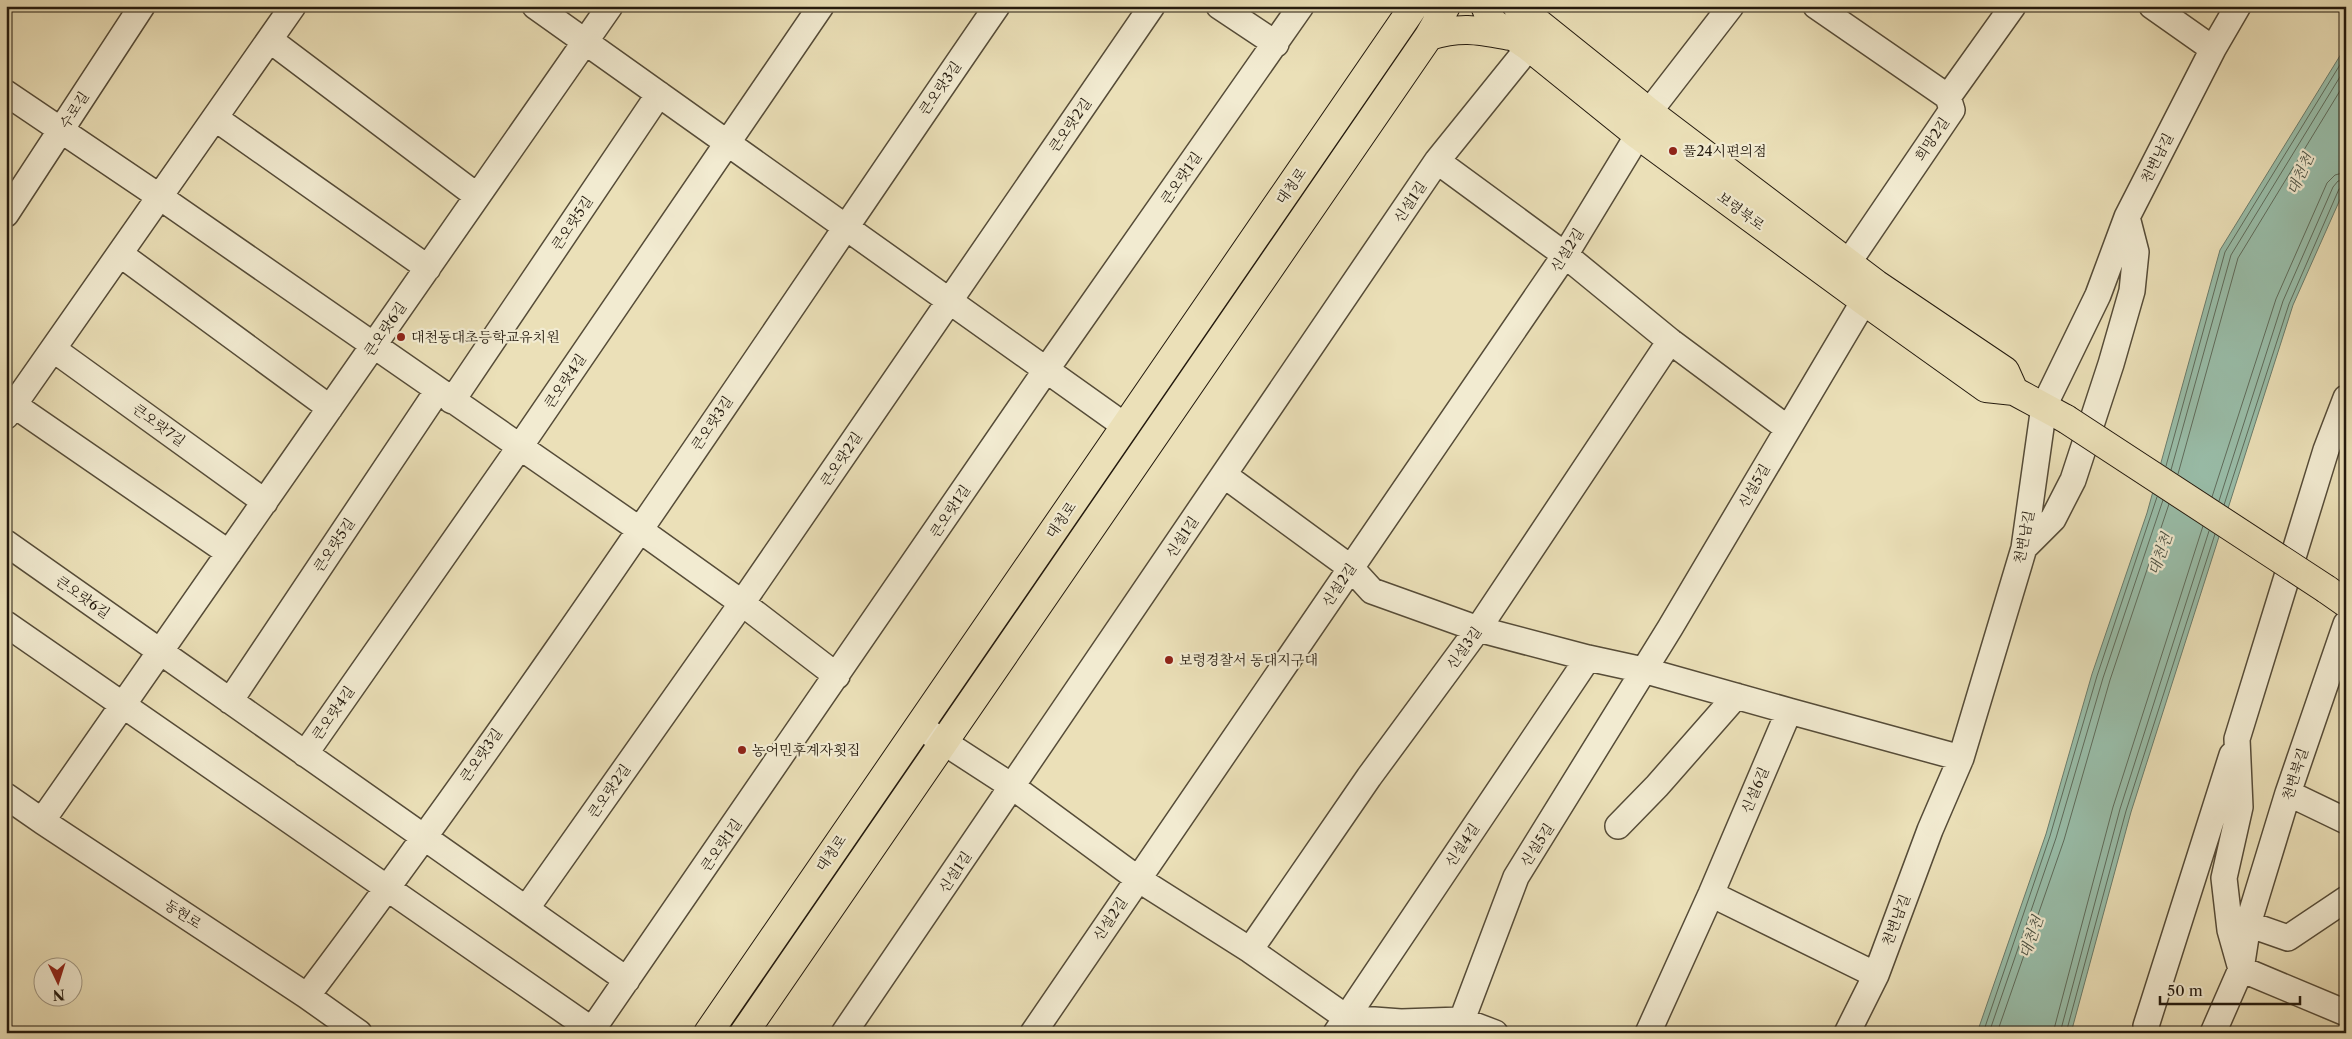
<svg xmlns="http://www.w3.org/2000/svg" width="2352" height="1039" font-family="'Libre Caslon Text','Noto Serif KR',serif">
<rect width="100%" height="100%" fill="#ebe0b8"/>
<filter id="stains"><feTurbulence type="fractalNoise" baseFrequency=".004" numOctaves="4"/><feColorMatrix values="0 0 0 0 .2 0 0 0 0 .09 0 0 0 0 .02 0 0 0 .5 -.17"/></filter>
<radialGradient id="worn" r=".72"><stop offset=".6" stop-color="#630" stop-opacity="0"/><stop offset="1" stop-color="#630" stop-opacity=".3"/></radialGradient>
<path fill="#99beaa" stroke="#6a7c6c" d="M 2346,46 L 2346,186 L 2293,305 L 2131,812 L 2071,1033 L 1977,1033 L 2046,834 L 2092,674 L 2147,513 L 2220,250 Z"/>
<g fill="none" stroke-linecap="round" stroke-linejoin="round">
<path stroke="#5e6c5c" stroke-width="1" d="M 2166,466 L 2225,252 L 2346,55
M 2171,470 L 2231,255 L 2346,67
M 2178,474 L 2238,258 L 2346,81
M 2212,497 L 2276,299 L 2327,183 L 2335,175 L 2346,172
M 2219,501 L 2283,301 L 2333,187 L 2338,181 L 2346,180
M 2224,505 L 2289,304 L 2339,189 L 2346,186
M 1983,1033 L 2050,836 L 2097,676 L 2157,497
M 1989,1033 L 2056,838 L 2103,678 L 2163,500
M 1997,1033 L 2064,840 L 2110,680 L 2169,504
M 2053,1033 L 2113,807 L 2203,526
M 2060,1033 L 2120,809 L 2209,531
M 2066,1033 L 2126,811 L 2215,534"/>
<g stroke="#564c38" stroke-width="28">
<path id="minor" d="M 535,6 L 1125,426
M 1219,6 L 1276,44
M 1816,6 L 1948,97 L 1952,110 L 1848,263
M 2152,6 L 2213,49
M 270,40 L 477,196
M 6,93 L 160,197 L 640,530 L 742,603 L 837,676
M 1948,97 L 2013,6
M 1649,112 L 1731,6
M 215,118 L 428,268
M 1437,161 L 1565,255 L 1670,341 L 1787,428
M 6,214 L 142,6
M 120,254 L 330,408
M 53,349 L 265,502
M 2346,398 L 2326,450 L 2237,739 L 2240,807 L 2224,878 L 2230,930 L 2241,969 L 2346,1013
M 452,401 L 659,94
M 14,405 L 229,553
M 6,416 L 293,6
M 1224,475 L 1351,568 L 1372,591 L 1478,629 L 1588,658 L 1643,670 L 1789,711
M 6,543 L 627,980
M 2024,548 L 2053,519 L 2073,480 L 2111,364 L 2132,291 L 2136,252 L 2127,217
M 6,624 L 592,1030
M 230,701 L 438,390
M 919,726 L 1013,787 L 1138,879 L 1250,950 L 1347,1018 L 1401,1022 L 1461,1020 L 1495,1033
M 305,754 L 519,448 L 821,6
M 2288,793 L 2346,821
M 6,796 L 42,821 L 307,996 L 359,1033
M 42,821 L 610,6
M 1618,826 L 1657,786 L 1736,696
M 1711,894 L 1876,975
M 526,909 L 742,603 L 1152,6
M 2248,924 L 2288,938 L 2346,899
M 1250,950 L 1369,777 L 1478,629 L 1670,341
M 307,996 C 549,675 769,337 997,6
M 2146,1026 L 2232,755
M 590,1033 L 1046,370 L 1301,6
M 844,1033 L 1437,161 L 1529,47
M 1033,1033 L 1565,255 L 1638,135
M 1336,1033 L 1588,658
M 1457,1033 L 1516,877 L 1670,628 L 1864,301
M 1648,1033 L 1711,894 L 1789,711 L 1961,758
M 1847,1033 L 1876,975 L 1930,830 L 1961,758 L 2024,548 L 2044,406 L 2098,295 L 2127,217 L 2213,49 L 2238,6
M 2213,1033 L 2241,969 L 2248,924 L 2288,793 L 2346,624"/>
</g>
<g stroke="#241a0e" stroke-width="30">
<path id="major" d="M 1485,6 L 1492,22 L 1529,47 L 1638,135 L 1864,301 L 1986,388 L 2014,391 L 2066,419
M 1517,6 L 1649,112 L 1876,284 L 2005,371 L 2014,391
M 1429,36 C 1462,26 1478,30 1511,36
M 2326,589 L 2346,603
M 708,1033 L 1414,6
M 744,1033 L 1429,36 L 1446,6"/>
</g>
<use href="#minor" stroke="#f2ebd1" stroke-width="25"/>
<use href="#major" stroke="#ebe0b8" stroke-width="28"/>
<g stroke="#241a0e" stroke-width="30" stroke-linecap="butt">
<path id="major-bridge" d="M 2066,419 L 2326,589"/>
</g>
<use href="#major-bridge" stroke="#ebe0b8" stroke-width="28"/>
</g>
<g fill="#8f2418" stroke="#f2ebd1" stroke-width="2">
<circle cx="1673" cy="151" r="5"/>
<circle cx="401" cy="337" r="5"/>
<circle cx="1169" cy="660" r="5"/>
<circle cx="742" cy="750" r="5"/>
</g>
<g text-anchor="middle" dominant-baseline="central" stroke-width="4.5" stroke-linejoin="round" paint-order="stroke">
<g font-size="14" fill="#241a0e" stroke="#f2ebd1">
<text transform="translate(940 88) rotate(-55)">큰오랏3길</text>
<text transform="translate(74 110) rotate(-57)">수로길</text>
<text transform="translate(1070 125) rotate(-55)">큰오랏2길</text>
<text transform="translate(1932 139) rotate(-56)">희망2길</text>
<text transform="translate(2157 158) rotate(-63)">천변남길</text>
<text transform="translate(1181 178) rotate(-55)">큰오랏1길</text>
<text transform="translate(1291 186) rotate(-55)">대청로</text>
<text transform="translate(1410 202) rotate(-56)">신설1길</text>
<text transform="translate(1741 211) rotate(36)">보령북로</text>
<text transform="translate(572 223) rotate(-56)">큰오랏5길</text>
<text transform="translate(1567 250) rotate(-58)">신설2길</text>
<text transform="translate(385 329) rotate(-55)">큰오랏6길</text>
<text transform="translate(565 381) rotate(-56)">큰오랏4길</text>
<text transform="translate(712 423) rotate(-56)">큰오랏3길</text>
<text transform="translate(159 425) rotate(36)">큰오랏7길</text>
<text transform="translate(841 459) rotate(-56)">큰오랏2길</text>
<text transform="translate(1754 486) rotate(-60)">신설5길</text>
<text transform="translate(950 511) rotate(-56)">큰오랏1길</text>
<text transform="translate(1061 520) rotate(-55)">대청로</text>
<text transform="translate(1182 537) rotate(-56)">신설1길</text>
<text transform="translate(2024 537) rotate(-79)">천변남길</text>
<text transform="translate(334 545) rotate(-56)">큰오랏5길</text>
<text transform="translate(1339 585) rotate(-56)">신설2길</text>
<text transform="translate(83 597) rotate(35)">큰오랏6길</text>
<text transform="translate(1464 648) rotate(-54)">신설3길</text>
<text transform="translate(333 713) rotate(-55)">큰오랏4길</text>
<text transform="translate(481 755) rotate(-55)">큰오랏3길</text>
<text transform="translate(2295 774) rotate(-72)">천변북길</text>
<text transform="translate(1755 790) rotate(-67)">신설6길</text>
<text transform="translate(609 791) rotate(-55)">큰오랏2길</text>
<text transform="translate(721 845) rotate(-55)">큰오랏1길</text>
<text transform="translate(1462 845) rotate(-56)">신설4길</text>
<text transform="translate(1537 845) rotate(-57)">신설5길</text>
<text transform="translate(831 853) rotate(-55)">대청로</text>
<text transform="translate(955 872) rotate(-56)">신설1길</text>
<text transform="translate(183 914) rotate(33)">동현로</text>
<text transform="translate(1110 919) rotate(-56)">신설2길</text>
<text transform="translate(1896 920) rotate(-69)">천변남길</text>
</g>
<g font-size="14" fill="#241a0e" stroke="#f2ebd1" text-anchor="start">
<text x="1683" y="151">풀24시편의점</text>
<text x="411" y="337">대천동대초등학교유치원</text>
<text x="1179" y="660">보령경찰서 동대지구대</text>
<text x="752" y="750">농어민후계자횟집</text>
</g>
<g font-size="15" font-style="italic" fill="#4d5345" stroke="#f2ebd1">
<text transform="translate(2300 174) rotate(-66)">대천천</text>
<text transform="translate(2160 554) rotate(-71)">대천천</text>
<text transform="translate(2031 937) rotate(-71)">대천천</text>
</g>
</g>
<rect width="2352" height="1039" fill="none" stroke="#ebe0b8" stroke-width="25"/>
<rect x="8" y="8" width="2337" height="1024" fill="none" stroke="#241a0e" stroke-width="2.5"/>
<rect x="12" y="12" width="2327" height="1014" fill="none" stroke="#241a0e"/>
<g transform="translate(58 982) rotate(176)"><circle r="24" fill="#f2ebd1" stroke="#a09783"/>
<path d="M0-4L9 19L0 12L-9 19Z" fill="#8f2418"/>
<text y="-8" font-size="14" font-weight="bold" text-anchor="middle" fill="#241a0e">N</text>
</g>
<path d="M2160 996v8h140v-8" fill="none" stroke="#241a0e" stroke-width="2.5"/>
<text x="2167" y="996" font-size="15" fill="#241a0e" stroke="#f2ebd1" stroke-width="4" paint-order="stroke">50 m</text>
<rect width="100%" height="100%" filter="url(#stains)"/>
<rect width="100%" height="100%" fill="url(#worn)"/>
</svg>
